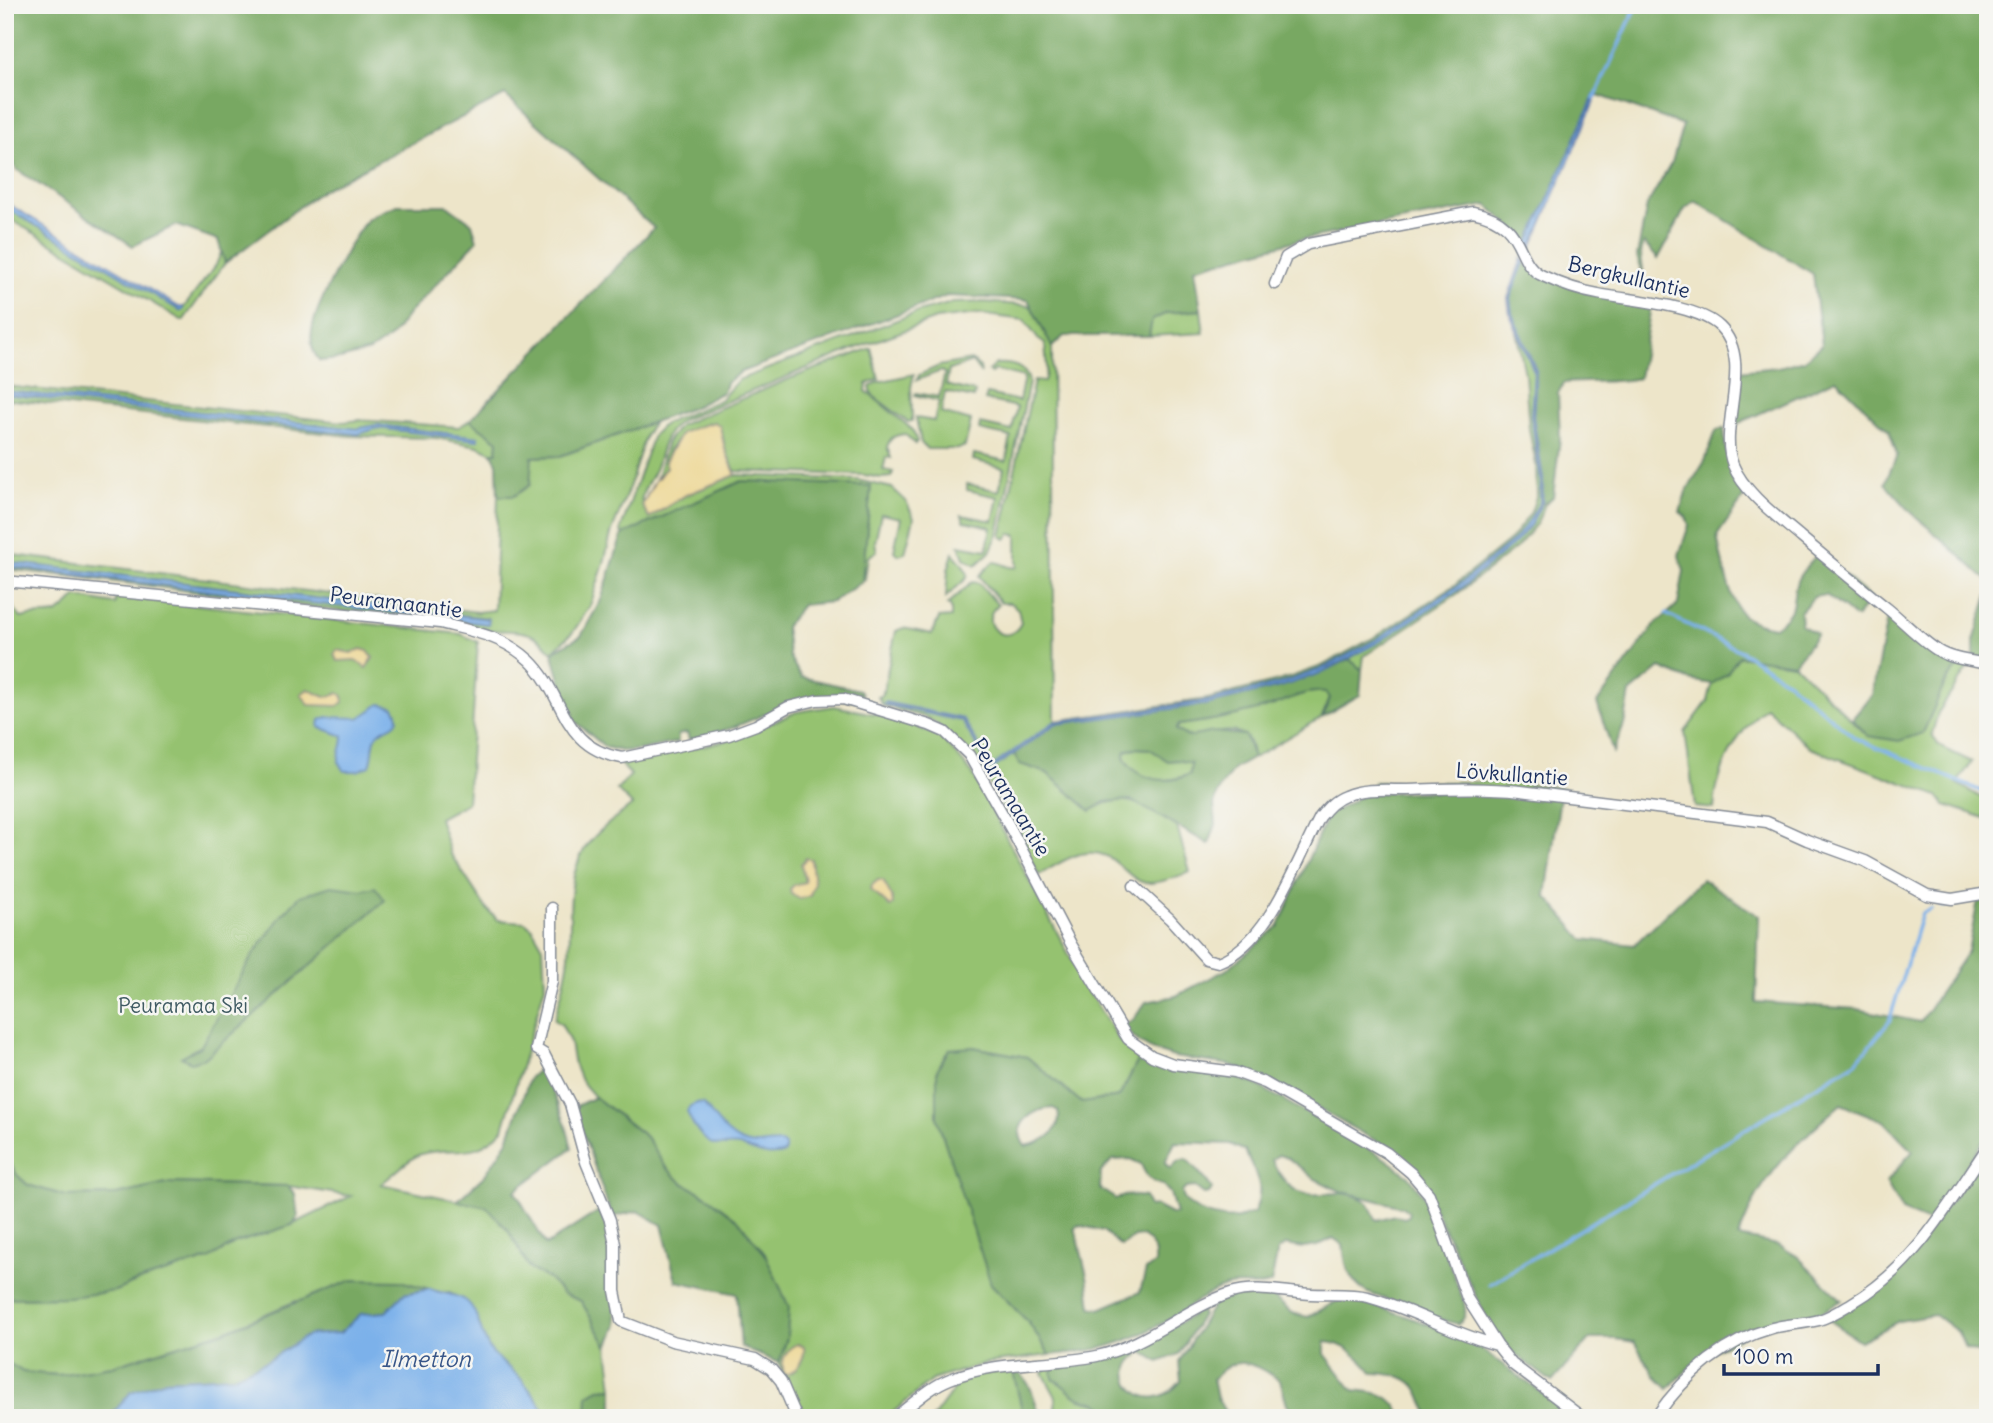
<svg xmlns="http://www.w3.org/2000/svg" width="1993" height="1423" font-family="Delius,sans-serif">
<rect width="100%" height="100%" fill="#f6f6f2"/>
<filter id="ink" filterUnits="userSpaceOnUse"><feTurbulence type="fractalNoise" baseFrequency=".0143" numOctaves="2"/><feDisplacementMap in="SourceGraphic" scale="14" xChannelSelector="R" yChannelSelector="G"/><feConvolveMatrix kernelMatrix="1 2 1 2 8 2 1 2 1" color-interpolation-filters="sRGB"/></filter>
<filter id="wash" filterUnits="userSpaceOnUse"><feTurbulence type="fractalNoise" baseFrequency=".00686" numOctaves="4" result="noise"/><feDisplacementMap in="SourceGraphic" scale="28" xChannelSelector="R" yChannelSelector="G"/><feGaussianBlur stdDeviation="1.57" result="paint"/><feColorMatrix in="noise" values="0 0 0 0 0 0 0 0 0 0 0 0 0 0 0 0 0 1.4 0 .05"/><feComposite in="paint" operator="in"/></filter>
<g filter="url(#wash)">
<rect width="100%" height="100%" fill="#ede5c9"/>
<path fill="#95c270" stroke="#587867" stroke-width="2" d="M 5,207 L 181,311 L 216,265 L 222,250 L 225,263 L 183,321 L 5,216 Z
M 985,302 L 1031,306 L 1052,347 L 1055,721 L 1208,699 L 1282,680 L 1322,666 L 1377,636 L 1456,584 L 1511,539 L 1531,512 L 1537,494 L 1536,465 L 1529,429 L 1525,374 L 1516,331 L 1534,371 L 1535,448 L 1541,479 L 1540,502 L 1529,521 L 1513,541 L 1459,585 L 1376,640 L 1322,669 L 1282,683 L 1210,701 L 1055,722 L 991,767 L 963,719 L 884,703 L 962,721 L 991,770 L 1014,754 L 1020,764 L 1047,773 L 1091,811 C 1127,788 1145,808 1177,827 L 1190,872 C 1180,876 1157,884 1147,883 C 1136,882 1127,872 1119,865 C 1092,839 1065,860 1039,875 L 983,772 L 936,723 L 925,717 L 883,706 L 878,697 L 882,696 L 896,631 L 903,628 L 932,634 L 939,618 L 951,617 L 951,607 L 947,605 L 972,582 L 979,583 L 998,605 C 975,623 1007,650 1021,623 L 1018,609 L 1010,603 L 1001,603 L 979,576 L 993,562 C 1002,561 1007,570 1017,567 L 1017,535 L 1010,534 L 1006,539 L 1001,536 L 1034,381 L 1044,382 L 1047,368 L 1045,344 L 1038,339 L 1024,320 L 978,314 L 936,319 L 851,350 L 682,420 C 664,431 662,449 656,467 C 652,477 644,487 642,497 C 640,505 646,511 649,518 L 686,495 L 736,475 L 857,480 L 892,488 L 906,501 L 914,518 L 905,553 L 899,555 L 894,551 L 901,518 L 881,514 L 875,542 L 877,551 L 868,557 L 865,579 L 862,582 L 871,486 L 742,481 L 622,535 L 621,529 L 653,435 L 664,424 L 720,400 L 738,380 L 918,312 L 952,303 Z
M 1201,310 L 1204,333 L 1149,336 L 1151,320 L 1167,313 Z
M 871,348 L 879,379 L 867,384 L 866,391 L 913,430 L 917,441 L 915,444 L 905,434 C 895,435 890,437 887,447 L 891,458 L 886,457 L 883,470 L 893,472 L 891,477 L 881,478 L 864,475 L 735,471 L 725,449 L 722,433 L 714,422 C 694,427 663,442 666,467 L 658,478 L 657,477 L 667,442 L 680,425 L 789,379 Z
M 971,360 L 980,367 L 981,374 L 972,362 L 949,370 L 946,385 L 975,392 L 974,398 L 945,392 L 941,413 L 971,421 L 965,446 L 958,449 L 927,449 L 921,443 L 916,418 L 934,421 L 939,401 L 915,395 L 916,393 L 939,397 L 945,373 L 941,371 L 917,380 L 919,375 L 939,366 Z
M 996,364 C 1011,363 1026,366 1029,382 L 998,534 L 990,552 L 976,565 L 964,558 L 959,545 L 987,550 L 991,527 L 964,521 L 962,515 L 993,521 L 998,497 L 967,490 L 967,484 L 999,491 L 1004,468 L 973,460 L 974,454 L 1006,461 L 1011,437 L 979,430 L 980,424 L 1012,431 L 1017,407 L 985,400 L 987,394 L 1019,401 L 1024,377 L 995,370 L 991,373 L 988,371 Z
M 914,374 L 911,387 L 912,417 L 912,421 L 908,422 L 872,395 L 870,387 L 878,382 Z
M 5,386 L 343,422 L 360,420 L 459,427 L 470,420 L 498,441 L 497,452 L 491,452 L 478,446 L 436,438 L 351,436 L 5,399 L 5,394 L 358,434 L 378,428 L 478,439 L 477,437 L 376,425 L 357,429 L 5,391 Z
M 653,422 L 645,436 L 630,485 L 611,534 L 604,563 L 590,606 L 573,632 L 552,652 C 534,627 515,632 487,630 C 326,610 166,586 5,569 L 5,566 L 488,624 L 488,618 L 5,562 L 5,554 L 477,612 L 494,610 L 498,496 L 514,496 L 531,457 L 561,456 Z
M 1542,502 L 1545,504 L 1537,523 L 1517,547 L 1457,594 L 1364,656 L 1362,670 L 1349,659 L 1461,588 L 1515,543 L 1531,524 Z
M 953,553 L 961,562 L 968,574 L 966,579 L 946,597 L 948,570 Z
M 5,596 L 21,618 C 51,609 50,626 76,597 L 115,604 L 117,596 L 461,634 L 478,642 L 467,803 L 439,818 L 450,853 L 486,908 L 498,920 L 525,922 L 532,928 L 543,947 L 545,986 L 503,1129 C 474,1161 456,1145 421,1154 C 410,1157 391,1177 381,1184 L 487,1207 L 508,1230 L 530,1269 L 549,1279 L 563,1294 L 581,1301 L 608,1347 L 613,1388 L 599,1389 L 585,1414 L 587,1418 L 549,1418 L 519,1377 L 491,1352 L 481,1335 L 478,1319 L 454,1295 L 448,1292 L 438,1293 L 430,1289 L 296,1301 L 225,1331 L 112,1366 L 58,1375 L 23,1372 L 5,1361 L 5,1298 L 69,1297 L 115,1291 L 138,1281 L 209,1259 L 236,1243 L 292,1225 L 351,1196 L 288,1186 L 171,1183 L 116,1195 L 66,1196 L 28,1185 L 17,1175 L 5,1154 Z
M 1739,656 L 1794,664 L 1868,736 L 1923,733 C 1930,716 1949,660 1971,663 L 1938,713 L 1932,734 L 1939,746 L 1972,762 L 1957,783 L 1985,800 L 1988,804 L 1988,819 L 1945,805 L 1938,796 L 1810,748 L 1766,707 C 1738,730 1715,772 1714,809 L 1695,807 L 1685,732 L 1708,701 L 1712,684 L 1727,673 Z
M 1326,692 L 1330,698 L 1322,717 L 1253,758 C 1251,752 1251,741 1246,737 C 1234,724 1206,737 1191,736 C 1185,736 1181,732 1176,729 L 1179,725 C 1211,721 1243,715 1274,704 C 1293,698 1306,690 1326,692 Z
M 834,706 L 895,718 L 941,737 L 972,773 L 1090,994 L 1119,1040 L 1140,1057 L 1119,1097 L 1082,1103 L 1027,1057 L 973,1047 L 991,1284 L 1028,1322 L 1050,1355 L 987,1363 L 932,1380 L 886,1418 L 800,1418 L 785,1385 L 779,1363 L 787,1338 L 705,1195 L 681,1182 L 665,1166 L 646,1137 L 595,1097 L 581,1081 L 573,1061 L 570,1042 L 562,1025 L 554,1020 C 560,999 567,978 569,956 C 572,920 565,882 584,850 C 595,832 616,818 632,805 L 617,790 L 631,775 L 620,764 L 737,738 L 796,712 Z
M 1134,748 L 1151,749 L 1168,761 L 1177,760 L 1192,763 L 1190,774 C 1167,785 1136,781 1124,757 L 1126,751 Z
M 1374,782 L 1509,782 L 1564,788 L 1562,792 L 1375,788 Z
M 1052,1364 L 1054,1379 C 1063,1384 1069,1392 1077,1397 C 1093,1405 1102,1397 1110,1418 L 1054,1418 L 1056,1397 L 1043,1373 Z
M 1012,1367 L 1024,1418 L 933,1418 L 954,1389 L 949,1381 Z"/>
<path fill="#78a862" stroke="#4a6c60" stroke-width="2" fill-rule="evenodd" d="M 5,5 L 1988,5 L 1988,581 L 1911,512 L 1885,483 L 1897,455 L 1889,431 L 1836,379 L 1732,426 L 1738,371 L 1778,367 L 1804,360 L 1822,345 L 1813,274 L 1695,201 L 1685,209 L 1658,259 L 1644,243 C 1637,255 1645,267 1643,279 L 1637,256 L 1647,205 L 1672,162 L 1683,125 L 1595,94 L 1526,249 L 1522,236 L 1487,205 L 1298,240 L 1195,268 L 1201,310 L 1167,313 L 1152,320 L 1149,336 L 1064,336 L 1052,347 L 1028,300 L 947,296 L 741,372 L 726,383 L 723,392 L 692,408 L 560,456 L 532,457 L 530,485 L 514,496 L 498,496 L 497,463 L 491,452 L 497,452 L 498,441 L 470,420 L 654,228 L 505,95 L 322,190 L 225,263 L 218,240 L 176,225 L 133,246 L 16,169 L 5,150 Z
M 397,205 L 447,205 L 472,223 L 477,241 L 409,313 L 392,336 L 370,351 L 340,359 L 320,361 C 311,352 310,338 313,325 C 318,303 352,236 368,219 C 375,213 389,209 397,205 Z
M 1524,262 L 1539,277 L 1651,306 L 1639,378 C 1614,384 1590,380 1564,383 L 1558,393 L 1560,438 L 1553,497 L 1545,504 L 1542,502 L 1543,479 L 1533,417 L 1536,371 L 1512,314 L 1510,298 Z
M 1724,428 L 1726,451 L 1748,491 L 1717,536 C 1720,553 1730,599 1740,612 C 1747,622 1764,625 1775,627 C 1800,607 1789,605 1797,581 C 1800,572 1812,561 1818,553 L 1871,598 L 1856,618 L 1826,595 L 1814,597 L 1800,612 L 1801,625 L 1817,634 L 1794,664 L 1739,656 L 1727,673 L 1712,684 L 1689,680 L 1660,668 L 1630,693 L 1624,725 L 1613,752 L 1597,703 L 1655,625 L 1678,604 L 1684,571 L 1679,555 L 1689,525 L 1686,517 L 1680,512 L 1686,492 L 1705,461 L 1716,431 Z
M 742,481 L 871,486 L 862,582 L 832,602 L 802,605 L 785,627 L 789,656 L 801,677 L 860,690 L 862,694 L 855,700 L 799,700 L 732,728 L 689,740 L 687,733 L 678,735 L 678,742 L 639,750 L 621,751 L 605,747 L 571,718 L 552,652 L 581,636 L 601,600 L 622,535 Z
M 1988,595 L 1988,658 L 1986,660 L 1974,658 L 1974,641 Z
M 1888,614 L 1924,647 L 1954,660 L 1958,667 L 1945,683 L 1923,733 L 1899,741 L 1868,736 L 1852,719 L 1872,695 Z
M 1349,659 L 1362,670 L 1360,695 L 1322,717 L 1330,698 L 1326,692 C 1306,690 1293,698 1274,705 C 1243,715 1211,721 1179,725 L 1176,730 L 1188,737 L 1214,732 L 1245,735 L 1253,758 L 1234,769 L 1220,788 L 1214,804 L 1216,824 L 1209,844 L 1130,800 L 1105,802 L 1091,811 L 1047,773 L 1020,764 L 1014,754 L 1055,724 L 1209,704 L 1283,686 L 1323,672 ZM 1134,748 L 1150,749 L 1168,761 L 1177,760 L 1191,763 L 1190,774 C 1167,785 1136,781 1124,757 L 1126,751 Z
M 1502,791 L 1560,797 L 1546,896 L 1583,939 L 1634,945 L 1702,879 L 1759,916 L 1756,1002 L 1857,1009 L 1920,1022 L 1968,951 L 1978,900 L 1988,898 L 1988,1133 L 1986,1137 L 1928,1222 L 1902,1211 L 1886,1182 L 1913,1151 L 1884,1121 L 1841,1104 C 1811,1130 1780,1158 1759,1192 C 1750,1206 1745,1223 1738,1237 L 1778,1245 L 1797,1256 L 1842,1300 L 1819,1314 L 1754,1330 L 1699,1358 L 1668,1389 L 1655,1376 L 1634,1342 L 1616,1339 L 1590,1339 L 1552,1382 L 1509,1350 L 1490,1326 L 1420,1178 L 1391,1149 L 1259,1076 L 1231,1065 L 1174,1057 L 1153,1050 L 1139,1042 L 1122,1026 L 1133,1020 L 1146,1002 L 1176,996 L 1226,970 L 1279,926 L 1327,816 L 1361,796 L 1376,793 Z
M 331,886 L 361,890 L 375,887 L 385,900 L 205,1058 L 191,1062 L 181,1057 L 201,1046 L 253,955 L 282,915 L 300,896 Z
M 973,1047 L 1027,1057 L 1082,1103 L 1119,1097 L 1140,1057 L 1172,1067 L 1238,1078 L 1255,1084 L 1380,1155 L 1409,1176 L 1424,1197 L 1464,1302 C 1466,1312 1467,1317 1458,1324 L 1446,1321 L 1366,1292 C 1348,1281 1345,1264 1343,1245 L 1333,1238 L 1317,1246 L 1304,1248 L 1285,1245 L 1278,1250 L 1271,1283 C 1259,1289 1243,1283 1229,1286 C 1205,1292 1185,1311 1163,1323 C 1121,1346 1098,1351 1050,1355 L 1028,1322 L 991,1284 L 937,1118 L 937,1070 L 949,1049 ZM 1053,1108 L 1058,1111 C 1063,1132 1043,1143 1025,1146 C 1010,1124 1033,1109 1053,1108 ZM 1175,1142 L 1230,1144 L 1245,1151 C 1256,1176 1266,1186 1254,1213 C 1249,1214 1243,1217 1238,1218 C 1222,1221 1184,1211 1182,1192 L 1186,1188 L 1195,1187 L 1204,1194 L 1209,1193 L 1212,1189 C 1210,1184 1190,1162 1186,1159 L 1178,1161 L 1170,1169 L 1165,1163 ZM 1278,1155 L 1288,1158 L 1315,1179 L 1340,1191 L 1402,1207 L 1408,1211 L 1409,1216 L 1404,1218 L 1395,1215 L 1377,1220 C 1372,1214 1371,1205 1366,1201 C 1330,1177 1300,1221 1272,1160 ZM 1130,1159 L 1141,1164 C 1145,1175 1152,1184 1163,1185 L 1170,1193 L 1176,1214 L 1171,1214 L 1156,1206 L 1149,1207 L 1145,1197 L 1127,1195 L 1116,1199 L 1100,1189 L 1101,1172 L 1112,1160 ZM 1079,1225 L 1103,1231 L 1121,1246 L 1134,1237 L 1142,1236 C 1153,1244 1156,1249 1155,1263 L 1146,1270 L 1140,1292 L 1100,1309 L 1091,1307 L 1087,1276 L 1075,1227 Z
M 538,1070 L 544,1071 L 565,1122 L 572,1148 L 515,1191 L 546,1245 L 599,1211 L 607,1227 L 617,1325 L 608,1347 L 581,1301 L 563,1294 L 549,1279 L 530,1269 L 508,1230 L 487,1207 L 457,1201 L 485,1175 L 507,1142 L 530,1077 Z
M 595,1097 L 646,1137 L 665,1166 L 681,1182 L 705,1195 L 738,1220 L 765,1254 L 789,1307 L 787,1338 L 779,1363 L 741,1347 L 737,1294 L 676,1281 L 662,1225 L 638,1211 L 612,1217 L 574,1107 Z
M 1988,1151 L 1988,1356 L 1965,1348 L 1958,1332 L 1935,1315 L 1899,1321 L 1860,1341 L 1828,1319 L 1889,1281 Z
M 5,1154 L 17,1175 L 28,1185 L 66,1196 L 116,1195 L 171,1183 L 288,1186 L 295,1194 L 298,1218 L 292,1225 L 236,1243 L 209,1259 L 138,1281 L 115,1291 L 69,1297 L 5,1298 Z
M 352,1280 L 400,1281 L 430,1289 L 404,1294 L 386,1312 L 361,1314 L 340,1333 L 308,1335 L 267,1361 L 234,1376 L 166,1380 L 131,1392 L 109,1418 L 5,1418 L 5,1361 L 23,1372 L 58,1375 L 112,1366 L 225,1331 Z
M 1269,1293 L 1292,1313 L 1308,1317 L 1341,1299 L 1362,1302 L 1403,1315 L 1452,1333 L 1480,1348 L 1576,1418 L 1432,1418 C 1424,1409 1424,1402 1419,1392 C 1411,1375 1390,1374 1373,1373 C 1362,1359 1344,1342 1325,1342 L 1325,1354 L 1353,1390 C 1376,1392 1394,1393 1402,1418 L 1298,1418 L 1287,1404 L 1280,1380 C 1254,1365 1237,1351 1213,1379 L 1217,1398 L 1229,1418 L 1110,1418 C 1102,1397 1093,1405 1077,1397 C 1069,1392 1063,1384 1053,1379 L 1052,1364 L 1130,1348 L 1139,1355 C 1107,1373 1147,1423 1181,1381 L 1179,1362 L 1213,1304 L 1236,1295 Z
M 1202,1310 L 1202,1315 L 1179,1354 L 1159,1362 L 1143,1352 L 1138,1346 Z
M 1012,1367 C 1031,1379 1034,1397 1040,1418 L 1024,1418 Z
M 613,1388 L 613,1418 L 587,1418 L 588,1395 L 599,1389 Z"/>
<path fill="#eeda9e" stroke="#84847e" stroke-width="2" d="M 714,422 L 720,426 L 725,449 L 736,475 L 686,495 L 649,518 L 642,505 L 657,477 L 658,478 L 666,467 L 665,461 L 681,433 C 693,428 702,425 714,422 Z
M 361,649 L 368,651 L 373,658 L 366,668 L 355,660 L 338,661 L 334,655 L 337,650 L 351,653 Z
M 308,689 L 325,697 L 339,693 L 343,696 L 343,702 L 338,706 L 309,705 L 301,694 Z
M 806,858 L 811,859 L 814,884 L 810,896 L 800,899 L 791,894 L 790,889 L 794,885 L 805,882 L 801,864 Z
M 878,880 L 883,880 L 892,897 L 893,905 L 890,907 L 871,890 L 872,885 Z
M 798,1344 L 804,1347 C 806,1358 795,1374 785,1375 C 779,1363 785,1348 798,1344 Z"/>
<path fill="#7bb1ea" stroke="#4b70a4" stroke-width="2" d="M 1595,94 L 1597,95 L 1529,254 L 1526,249 Z
M 5,202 L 179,307 L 183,307 L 183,310 L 181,311 L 5,207 Z
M 1522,258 L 1524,262 L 1510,298 L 1512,314 L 1536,371 L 1533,417 L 1543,479 L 1542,502 L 1531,524 L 1515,543 L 1461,588 L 1377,643 L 1323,672 L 1283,686 L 1209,704 L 1055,724 L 991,770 L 962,721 L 884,704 L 885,702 L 963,719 L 991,767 L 1054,722 L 1210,701 L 1282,683 L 1322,669 L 1376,640 L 1459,585 L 1513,541 L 1529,521 L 1540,502 L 1541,479 L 1531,416 L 1534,371 L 1510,314 L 1508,298 Z
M 5,391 L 357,429 L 376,425 L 478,437 L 478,440 L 378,428 L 358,434 L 5,394 Z
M 5,562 L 489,619 L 488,624 L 5,566 Z
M 380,704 L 394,707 C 407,729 384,723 376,737 C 372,745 374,756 370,766 L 357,771 L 345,771 C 332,761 344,749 343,736 L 319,727 L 320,720 L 327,717 L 359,718 Z
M 697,1103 L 704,1104 C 717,1122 733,1146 758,1145 C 766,1144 773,1143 781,1143 L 785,1146 L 785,1153 C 769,1159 756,1152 742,1147 C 734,1144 724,1147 715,1145 C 702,1141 691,1123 687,1111 L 690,1106 Z
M 430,1289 C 442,1294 454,1293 465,1300 C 478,1308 480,1335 489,1348 C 496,1360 510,1367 520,1378 C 531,1390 540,1404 549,1418 L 109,1418 L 131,1392 L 166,1380 L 234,1376 L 267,1361 L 308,1335 L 340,1333 L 361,1314 L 386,1312 L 404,1294 Z"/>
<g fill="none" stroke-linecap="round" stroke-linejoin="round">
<path stroke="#7bb1ea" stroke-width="3.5" d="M 1594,99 L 1637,5
M 1666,614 L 1741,651 L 1790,683 L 1855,738 L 1988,794
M 1942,906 L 1953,904
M 1490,1284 L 1856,1062 L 1889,1022 L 1922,913 L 1931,909"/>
</g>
</g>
<g filter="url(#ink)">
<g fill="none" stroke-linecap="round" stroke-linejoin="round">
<g stroke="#848a94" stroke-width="13">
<path id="street" d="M 1275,284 L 1286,257 L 1308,244 L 1473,212 C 1529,223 1513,263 1543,276 C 1560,284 1580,291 1598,294 C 1632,301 1696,304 1720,327 C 1755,361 1717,426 1733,465 C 1744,493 1780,519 1802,538 C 1831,562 1859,586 1888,609 C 1904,622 1920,639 1937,650 C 1950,659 1972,661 1988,664
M 5,581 L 440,623 C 472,631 503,636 529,660 C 566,695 560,748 622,758 L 729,735 L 756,725 L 788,707 L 817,700 L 843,699 L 929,725 L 945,732 L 969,755 L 1012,831 L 1071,944 L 1128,1039 L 1152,1056 L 1173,1064 L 1235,1072 L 1265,1083 L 1387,1153 L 1411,1173 L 1429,1194 L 1467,1298 L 1497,1345 L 1512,1364 L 1583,1418
M 1134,886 L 1170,919 L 1206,959 L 1218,962 C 1269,943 1296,862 1320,817 C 1327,808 1334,800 1345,796 C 1363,788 1386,790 1405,790 C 1443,789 1482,787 1521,791 L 1767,822 L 1807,840 L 1865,861 L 1927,895 L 1952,899 L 1988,893
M 552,908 L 552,981 L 536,1049 L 544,1054 L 570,1104 L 586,1162 L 610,1220 L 615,1244 L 615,1291 L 621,1321 L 672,1341 L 755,1359 L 771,1369 L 781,1381 L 797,1418
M 894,1418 C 912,1405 929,1387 950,1379 C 997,1360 1048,1366 1097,1356 C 1147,1345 1184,1309 1231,1293 C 1252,1286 1278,1291 1299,1293 C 1321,1296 1347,1292 1368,1297 C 1413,1309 1453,1334 1497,1345
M 1655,1418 C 1684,1376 1722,1342 1772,1328 C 1787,1324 1804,1324 1819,1320 C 1830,1317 1842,1309 1852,1303 C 1914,1267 1949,1204 1988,1146"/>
</g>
<use href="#street" stroke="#fff" stroke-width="10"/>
</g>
</g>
<g text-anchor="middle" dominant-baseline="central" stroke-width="5" stroke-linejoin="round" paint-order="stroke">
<g font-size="21" fill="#1b2f5e" stroke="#f6f6f2">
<text transform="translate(1629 277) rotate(13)">Bergkullantie</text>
<text transform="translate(396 602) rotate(7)">Peuramaantie</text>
<text transform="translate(1512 774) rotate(4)">Lövkullantie</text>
<text transform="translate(1011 797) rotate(59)">Peuramaantie</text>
</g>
<g font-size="21" fill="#405b63" stroke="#f6f6f2">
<text x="183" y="1005">Peuramaa Ski</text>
</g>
<g font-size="23" font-style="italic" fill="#385688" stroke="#f6f6f2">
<text x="426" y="1358">Ilmetton</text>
</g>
</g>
<rect width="1993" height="1423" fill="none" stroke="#f6f6f2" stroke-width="28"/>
<path d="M1724 1364v10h154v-10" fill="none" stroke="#1b2f5e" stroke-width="3.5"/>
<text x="1734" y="1364" font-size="21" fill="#1b2f5e" stroke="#f6f6f2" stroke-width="5" paint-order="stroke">100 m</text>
</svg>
